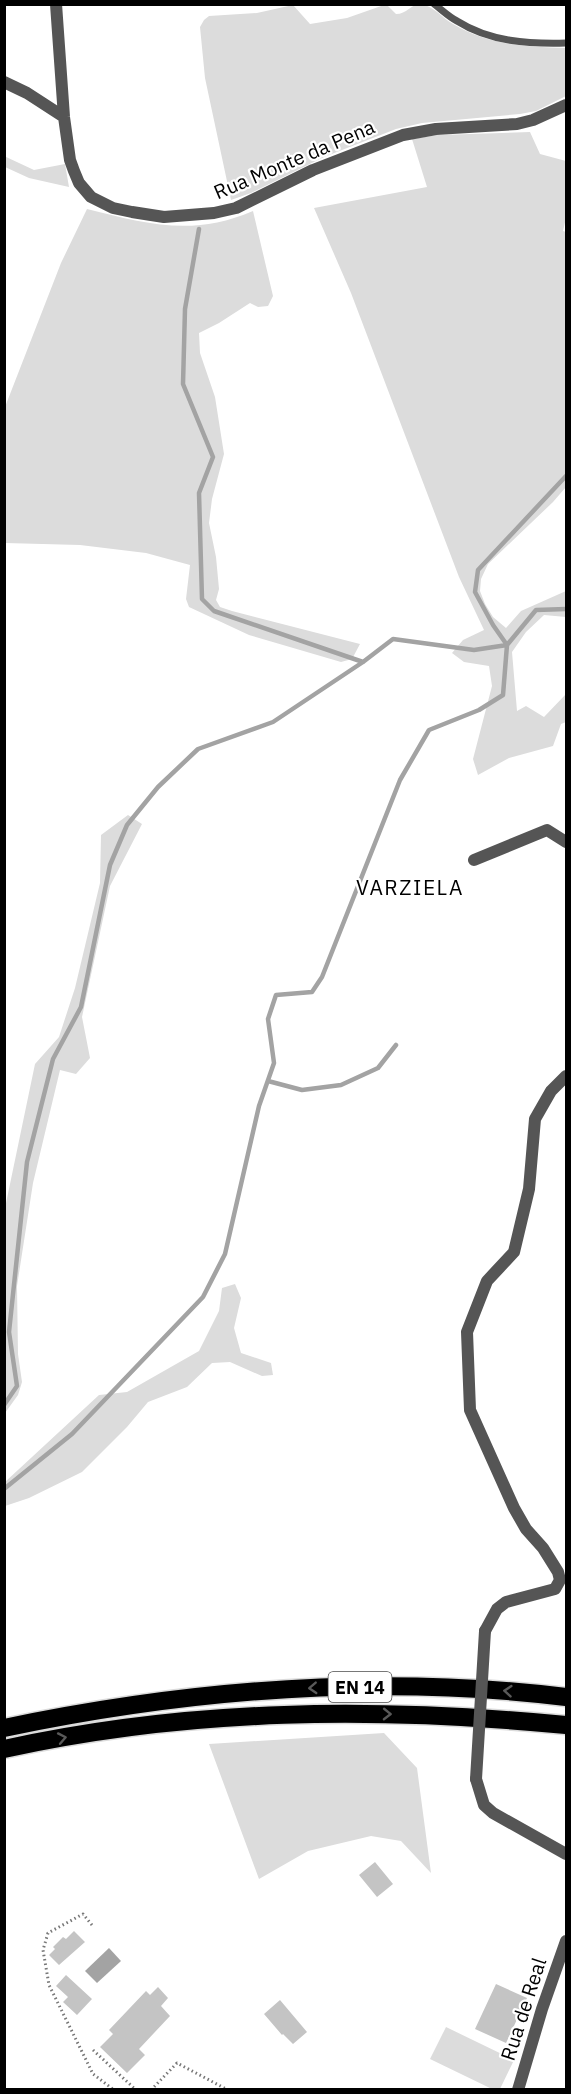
<svg xmlns="http://www.w3.org/2000/svg" width="571" height="2094" font-family="'IBM Plex Sans',sans-serif">
<rect width="100%" height="100%" fill="#fff"/>
<path fill="#dcdcdc" d="M 293,5 L 310,24 L 347,18 L 384,5 L 387,5 L 396,14 C 407,14 412,3 421,4 C 434,6 442,18 453,24 C 488,45 526,47 566,48 L 566,96 L 536,111 L 520,114 L 422,123 L 396,129 L 324,157 L 251,193 L 231,200 L 205,78 L 200,27 L 204,20 L 209,16 L 257,13 Z
M 530,132 L 540,154 L 566,161 L 566,218 L 563,231 L 566,232 L 566,487 L 553,502 L 488,564 L 481,579 L 480,591 L 485,604 L 493,617 L 506,628 L 521,611 L 566,591 L 566,617 L 544,615 L 526,632 L 512,652 L 517,711 L 526,706 L 544,717 L 566,694 L 566,722 L 561,724 L 553,746 L 509,758 L 478,775 L 473,759 L 492,686 L 489,666 L 464,662 L 452,653 L 463,640 L 484,630 L 459,577 L 351,293 L 314,208 L 427,187 L 412,139 L 438,135 Z
M 4,156 L 34,170 L 65,164 L 69,187 L 29,178 L 5,167 Z
M 87,209 C 147,224 193,237 253,211 L 273,296 L 268,306 L 258,307 L 250,303 L 219,323 L 199,333 L 200,353 L 215,397 L 224,454 L 212,499 L 209,523 L 216,557 L 219,589 L 216,600 L 220,607 L 232,611 L 360,644 L 352,659 L 341,662 L 249,635 L 189,607 L 186,599 L 190,565 L 146,553 L 80,545 L 5,543 L 5,407 L 61,263 Z
M 128,815 L 142,824 L 110,886 L 82,1017 L 90,1058 L 76,1074 L 60,1070 L 33,1183 L 17,1286 L 18,1354 L 22,1382 L 18,1395 L 5,1413 L 5,1208 L 35,1064 L 59,1037 L 75,988 L 100,883 L 101,835 Z
M 235,1284 L 241,1298 L 234,1328 L 241,1353 L 271,1363 L 273,1375 L 262,1376 L 230,1362 L 212,1363 L 187,1387 L 148,1402 L 127,1427 L 82,1472 L 29,1498 L 5,1506 L 5,1482 L 99,1395 L 127,1392 L 199,1351 L 219,1311 L 222,1288 Z
M 384,1733 L 417,1768 L 431,1873 L 401,1841 L 371,1836 L 308,1851 L 259,1879 L 209,1744 Z
M 446,2027 L 514,2060 L 500,2089 L 492,2089 L 430,2059 Z"/>
<path fill="#a3a3a3" d="M 109,1948 L 121,1961 L 97,1983 L 85,1971 Z"/>
<g fill="none" stroke-linecap="round" stroke-linejoin="round">
<path stroke="#a3a3a3" stroke-width="4.5" d="M 199,229 L 185,309 L 183,384 L 213,457 L 199,493 L 202,599 L 214,611 L 363,662
M 268,1081 L 302,1090 L 341,1085 L 378,1068 L 396,1045
M 4,1405 L 17,1386 L 9,1332 L 27,1162 L 53,1059 L 81,1007 L 110,865 L 127,825 L 158,787 L 198,749 L 273,722 L 363,662 L 393,639 L 474,650 L 507,645 L 493,625 L 475,592 L 478,570 L 566,476
M 4,1489 L 72,1434 L 203,1297 L 225,1254 L 259,1106 L 274,1063 L 268,1019 L 276,995 L 312,992 L 322,977 L 400,780 L 429,730 L 479,710 L 503,695 L 507,645 L 536,610 L 566,609"/>
</g>
<path fill="#c4c4c4" d="M 375,1862 L 393,1884 L 377,1897 L 359,1875 Z
M 74,1931 L 85,1942 L 59,1965 L 49,1955 L 55,1949 L 53,1947 L 63,1937 L 66,1939 Z
M 66,1975 L 92,1999 L 77,2015 L 63,2002 L 68,1997 L 56,1986 Z
M 496,1984 L 527,1998 L 506,2043 L 475,2029 Z
M 158,1987 L 168,1998 L 161,2006 L 170,2016 L 139,2049 L 145,2055 L 127,2073 L 100,2047 L 113,2034 L 109,2030 L 146,1991 L 150,1995 Z
M 280,2000 L 307,2032 L 293,2044 L 283,2034 L 282,2035 L 264,2014 Z"/>
<g fill="none" stroke-linecap="round" stroke-linejoin="round">
<g stroke="#dbdbdb" stroke-width="21">
<path id="highway" d="M 4,1728 C 190,1689 378,1674 566,1697
M 4,1749 C 191,1708 377,1707 566,1725"/>
</g>
<path stroke="#777" stroke-width="3" stroke-dasharray="1.5 3" stroke-linecap="butt" d="M 92,1925 L 83,1914 L 48,1933 L 43,1950 L 49,1985 L 93,2074 L 114,2090
M 93,2050 L 136,2090
M 151,2090 L 177,2063 L 228,2090"/>
<path stroke="#555" stroke-width="7" d="M 434,4 C 442,10 449,17 457,21 C 490,42 529,44 566,43"/>
<path stroke="#555" stroke-width="12" d="M 56,4 L 64,117 L 70,160 L 74,171 L 79,183 L 91,197 L 113,208 L 132,212 L 164,217 L 214,213 L 236,208 L 313,170 L 403,135 L 436,129 L 517,124 L 533,120 L 566,105
M 4,82 L 27,93 L 64,117
M 474,860 L 547,830 L 566,842
M 485,1631 L 497,1609 L 506,1602 L 555,1589 L 560,1580 L 558,1572 L 543,1548 L 526,1529 L 514,1508 L 470,1410 L 467,1332 L 487,1281 L 514,1252 L 529,1189 L 535,1119 L 551,1091 L 566,1076
M 476,1779 L 484,1805 L 493,1813 L 566,1854
M 518,2090 L 542,2009 L 566,1941"/>
<use href="#highway" stroke="#000" stroke-width="18"/>
<path stroke="#555" stroke-width="12" d="M 476,1779 L 485,1631"/>
</g>
<defs><path id="oneway-chevron" d="M-2-3.5L2.5 0L-2 3.5" fill="none" stroke-width="1.6" stroke-linecap="round" stroke-linejoin="round" transform="scale(1.5)"/></defs>
<g stroke="#595959">
<use href="#oneway-chevron" transform="translate(313 1688) rotate(177)"/>
<use href="#oneway-chevron" transform="translate(508 1691) rotate(-175)"/>
<use href="#oneway-chevron" transform="translate(387 1714) rotate(1)"/>
<use href="#oneway-chevron" transform="translate(62 1738) rotate(-11)"/>
</g>
<g text-anchor="middle" dominant-baseline="central" stroke-width="4.5" stroke-linejoin="round" paint-order="stroke">
<rect fill="#fff" stroke="#4c4c4c" stroke-width="1.5" x="328.5" y="1672" width="63" height="30" rx="4.5"/>
<g font-size="18" font-weight="bold" fill="#000">
<text x="360" y="1687">EN 14</text>
</g>
<g font-size="20" fill="#000" stroke="#fff">
<text transform="translate(294 159) rotate(-23)">Rua Monte da Pena</text>
<text transform="translate(523 2009) rotate(-72)">Rua de Real</text>
</g>
<g font-size="21" letter-spacing="1.5" fill="#000" stroke="#fff">
<text x="410" y="887">VARZIELA</text>
</g>
</g>
<rect width="571" height="2094" fill="none" stroke="#000000" stroke-width="12"/>
</svg>
